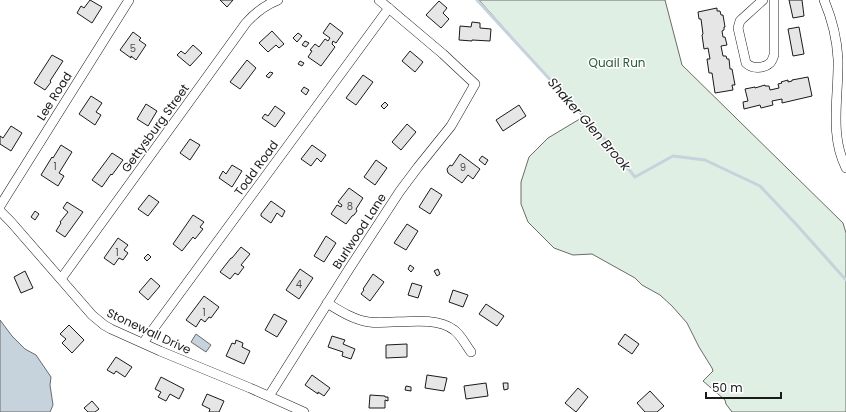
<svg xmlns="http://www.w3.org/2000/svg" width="846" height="412" font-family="Poppins,sans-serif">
<rect width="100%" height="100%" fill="#fff"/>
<path fill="#e0efe3" stroke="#6a6a6a" d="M 479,0 L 665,0 L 682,65 L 843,223 L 846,233 L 846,412 L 732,412 L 726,404 L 725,400 L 703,381 L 713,371 L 712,368 L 699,347 L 687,323 L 672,306 L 660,295 L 642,285 L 635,278 L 592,254 L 573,255 L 554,248 L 528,222 L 521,204 L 521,182 L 529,157 L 548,138 L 583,117 Z"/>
<path fill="#c6d2dc" stroke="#6a6a6a" d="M 0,320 L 12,336 L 25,349 L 36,355 L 51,377 L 50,385 L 53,405 L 50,412 L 0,412 Z
M 196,334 L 211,345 L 206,352 L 191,342 Z"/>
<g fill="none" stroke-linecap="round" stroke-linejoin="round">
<path stroke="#c6d2dc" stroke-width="3" d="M 477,0 L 601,135 L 635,177 L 673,156 L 705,160 L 760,186 L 795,223 L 846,280"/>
</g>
<path fill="#e6e6e6" stroke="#1a1a1a" d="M 90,0 L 102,7 L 92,23 L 77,13 L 81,6 L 84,8 Z
M 220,0 L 233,0 L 227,7 Z
M 789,0 L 802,0 L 804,16 L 793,18 Z
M 439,1 L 447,8 L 443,13 L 449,19 L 441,28 L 426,15 Z
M 717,8 L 717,11 L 720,11 L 721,15 L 723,15 L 725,27 L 724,27 L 724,30 L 722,31 L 723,37 L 725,37 L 727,45 L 721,46 L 723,56 L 726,56 L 727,59 L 729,59 L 730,69 L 732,69 L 735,85 L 732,85 L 733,90 L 715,93 L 712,73 L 709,73 L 707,59 L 710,59 L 708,48 L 704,49 L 702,35 L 703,34 L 701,19 L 699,19 L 698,12 Z
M 472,22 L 480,23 L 480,28 L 491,29 L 490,41 L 472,40 L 472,41 L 459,40 L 460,26 L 471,27 Z
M 330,23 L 343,33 L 336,43 L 333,41 L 332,44 L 335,47 L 321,66 L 308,57 L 312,51 L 310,50 L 315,44 L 319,47 L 325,39 L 328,41 L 330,38 L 323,33 Z
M 799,27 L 804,54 L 793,56 L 788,29 Z
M 272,31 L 284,44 L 279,48 L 276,45 L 268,52 L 259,43 Z
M 133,32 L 141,38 L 139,40 L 146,45 L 136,60 L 131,56 L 131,58 L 120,50 Z
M 298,33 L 302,36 L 297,42 L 293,38 Z
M 305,41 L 309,43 L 306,47 L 302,45 Z
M 193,45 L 202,53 L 190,66 L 177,55 L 181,51 L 185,54 Z
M 410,51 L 423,62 L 415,72 L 402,61 Z
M 52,55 L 63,61 L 50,81 L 51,82 L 45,90 L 34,83 Z
M 247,60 L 256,68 L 240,89 L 230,82 Z
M 300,61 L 304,63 L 302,66 L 298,64 Z
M 270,72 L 273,73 L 269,78 L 266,76 Z
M 363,75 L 373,82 L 356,105 L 346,98 Z
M 808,77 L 812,96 L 782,103 L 782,99 L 772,101 L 773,105 L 761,108 L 760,105 L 744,109 L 743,102 L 748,101 L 745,89 L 755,87 L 755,88 L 765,85 L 765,86 L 769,86 L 770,90 L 779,88 L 778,84 L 782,83 L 781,82 L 788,80 L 788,82 L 792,81 L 792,80 Z
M 304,87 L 309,90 L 306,95 L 301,91 Z
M 91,96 L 102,103 L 96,112 L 101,115 L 95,125 L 79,114 Z
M 385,102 L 388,105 L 384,109 L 381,106 Z
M 146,104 L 157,111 L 148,126 L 137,119 Z
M 519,105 L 526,116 L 503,131 L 496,120 Z
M 275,106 L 285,113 L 275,127 L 262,118 L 265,114 L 268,116 Z
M 407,124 L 416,132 L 401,150 L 392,142 Z
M 11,126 L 22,133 L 11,151 L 0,144 L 0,136 L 3,138 Z
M 190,139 L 200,145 L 190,160 L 180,153 Z
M 61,145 L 72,152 L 59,173 L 64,176 L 58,186 L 41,175 L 52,157 L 53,158 Z
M 312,145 L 326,155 L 321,162 L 317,158 L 311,166 L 301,159 Z
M 112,153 L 123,160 L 112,175 L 111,174 L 102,187 L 92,180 Z
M 460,154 L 480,169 L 473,179 L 468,175 L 462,183 L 448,173 L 447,169 L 450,165 L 452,166 Z
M 482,156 L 488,160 L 485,165 L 479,160 Z
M 376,160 L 387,168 L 375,185 L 364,177 Z
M 232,165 L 242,171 L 232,187 L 219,178 L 223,171 L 226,174 Z
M 349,188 L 363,198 L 356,209 L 357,211 L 354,215 L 352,216 L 346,224 L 331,214 L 337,205 L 341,207 L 342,205 L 338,202 Z
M 431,188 L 442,195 L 430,214 L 419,207 Z
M 149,195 L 159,202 L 148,216 L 138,209 Z
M 271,201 L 285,211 L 282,217 L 277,213 L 271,223 L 261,216 L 261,214 Z
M 67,202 L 83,212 L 65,237 L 56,231 L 61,223 L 60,222 L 68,212 L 63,208 Z
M 35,211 L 39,214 L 35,220 L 31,217 Z
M 193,215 L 204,222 L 200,227 L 203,229 L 195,239 L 193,237 L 182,251 L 173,244 Z
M 407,224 L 418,231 L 406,250 L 394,243 Z
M 326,236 L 336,243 L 324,262 L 314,256 Z
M 118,238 L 128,245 L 124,250 L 128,253 L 123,260 L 119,258 L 114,265 L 104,258 Z
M 241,247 L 250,254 L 241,265 L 244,267 L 238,275 L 235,273 L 230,279 L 220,272 L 231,258 L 232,258 Z
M 148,254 L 151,257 L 147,261 L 144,258 Z
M 410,265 L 414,268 L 411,272 L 408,269 Z
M 300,269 L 313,278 L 299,299 L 286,290 Z
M 438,269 L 440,274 L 437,276 L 434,271 Z
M 25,271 L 33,288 L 21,293 L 14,277 Z
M 373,274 L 384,282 L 370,301 L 361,294 L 364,290 L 363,289 Z
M 151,278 L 160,286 L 148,300 L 139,292 Z
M 412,283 L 422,286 L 418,298 L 408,295 Z
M 453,290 L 468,295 L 463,307 L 449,302 Z
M 204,296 L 219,307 L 211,318 L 209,317 L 205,322 L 201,319 L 196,327 L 186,320 Z
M 486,304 L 504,316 L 497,326 L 479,314 Z
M 274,314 L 287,321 L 277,337 L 265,330 Z
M 69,325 L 84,340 L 72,353 L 62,343 L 66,339 L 60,334 Z
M 625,334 L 639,344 L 632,354 L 618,344 Z
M 332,336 L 345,340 L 343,344 L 355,349 L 351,359 L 342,356 L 343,352 L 328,347 Z
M 236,340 L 243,343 L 242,347 L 250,351 L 244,364 L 226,356 L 232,343 L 235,344 Z
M 407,344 L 407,357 L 386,358 L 386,345 Z
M 116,357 L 132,367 L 125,377 L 116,371 L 114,374 L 107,370 Z
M 312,375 L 330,388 L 324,396 L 318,392 L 318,394 L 305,385 Z
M 427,375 L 447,378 L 444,391 L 425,388 Z
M 161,377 L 184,389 L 179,399 L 170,394 L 166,401 L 158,397 L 161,392 L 155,389 Z
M 486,383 L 488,396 L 466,399 L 464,386 Z
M 503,383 L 508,383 L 508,389 L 504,390 Z
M 406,386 L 411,387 L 411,391 L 405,390 Z
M 578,388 L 588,397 L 576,412 L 565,403 Z
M 650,391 L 664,406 L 657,412 L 645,412 L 637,403 Z
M 207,394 L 224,401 L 219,412 L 209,412 L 210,409 L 202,405 Z
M 370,395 L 385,396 L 385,397 L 388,397 L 388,401 L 385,400 L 385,408 L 369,408 Z
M 92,401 L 99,409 L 95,412 L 88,412 L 84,408 Z"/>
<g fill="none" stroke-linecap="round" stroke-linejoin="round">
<g stroke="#1a1a1a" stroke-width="10">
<path id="minor" d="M 763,0 L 742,19 L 740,21 L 738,28 L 746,63 C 752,69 763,69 770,63 C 772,61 773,58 774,55 L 774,0
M 824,0 C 832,19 837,39 838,59 C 839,96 829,134 846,168
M 0,206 L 129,0
M 0,211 L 11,222 L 92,315 L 104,325 L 111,329 L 160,351 L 250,388 L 304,412
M 61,279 L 246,23 C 255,13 265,5 278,0
M 327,303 C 340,311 354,320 369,322 C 393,325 434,314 454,330 C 461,335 465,344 471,352
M 143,343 L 389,8
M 269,396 L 349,269 L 400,191 L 418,167 L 451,126 L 475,84 L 443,54 L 379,0"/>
</g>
<use href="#minor" stroke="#fff" stroke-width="9"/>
</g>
<g text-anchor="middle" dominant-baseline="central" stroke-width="3" stroke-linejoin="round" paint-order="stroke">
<g font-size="10" fill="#4d4d4d">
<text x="133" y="48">5</text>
<text x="55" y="166">1</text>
<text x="463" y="167">9</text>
<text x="350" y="206">8</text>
<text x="117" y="252">1</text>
<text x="299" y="284">4</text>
<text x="204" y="312">1</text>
</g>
<g font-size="12" fill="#2b5a34" stroke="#fff">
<text x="617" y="62">Quail Run</text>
</g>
<g font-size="12" fill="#1a1a1a" stroke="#fff">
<text transform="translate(54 96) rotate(-58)">Lee Road</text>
<text transform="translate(155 128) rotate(-54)">Gettysburg Street</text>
<text transform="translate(256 168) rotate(-54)">Todd Road</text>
<text transform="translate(359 231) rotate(-57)">Burlwood Lane</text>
<text transform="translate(149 331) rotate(25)">Stonewall Drive</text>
</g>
<g font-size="13" font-style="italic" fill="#1a1a1a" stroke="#fff">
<text transform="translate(589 124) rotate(49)">Shaker Glen Brook</text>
</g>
</g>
<path d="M706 392v6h75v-6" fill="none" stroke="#1a1a1a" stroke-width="2"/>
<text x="712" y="392" font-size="12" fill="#1a1a1a" stroke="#ffffff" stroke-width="3" paint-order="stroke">50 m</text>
</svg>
